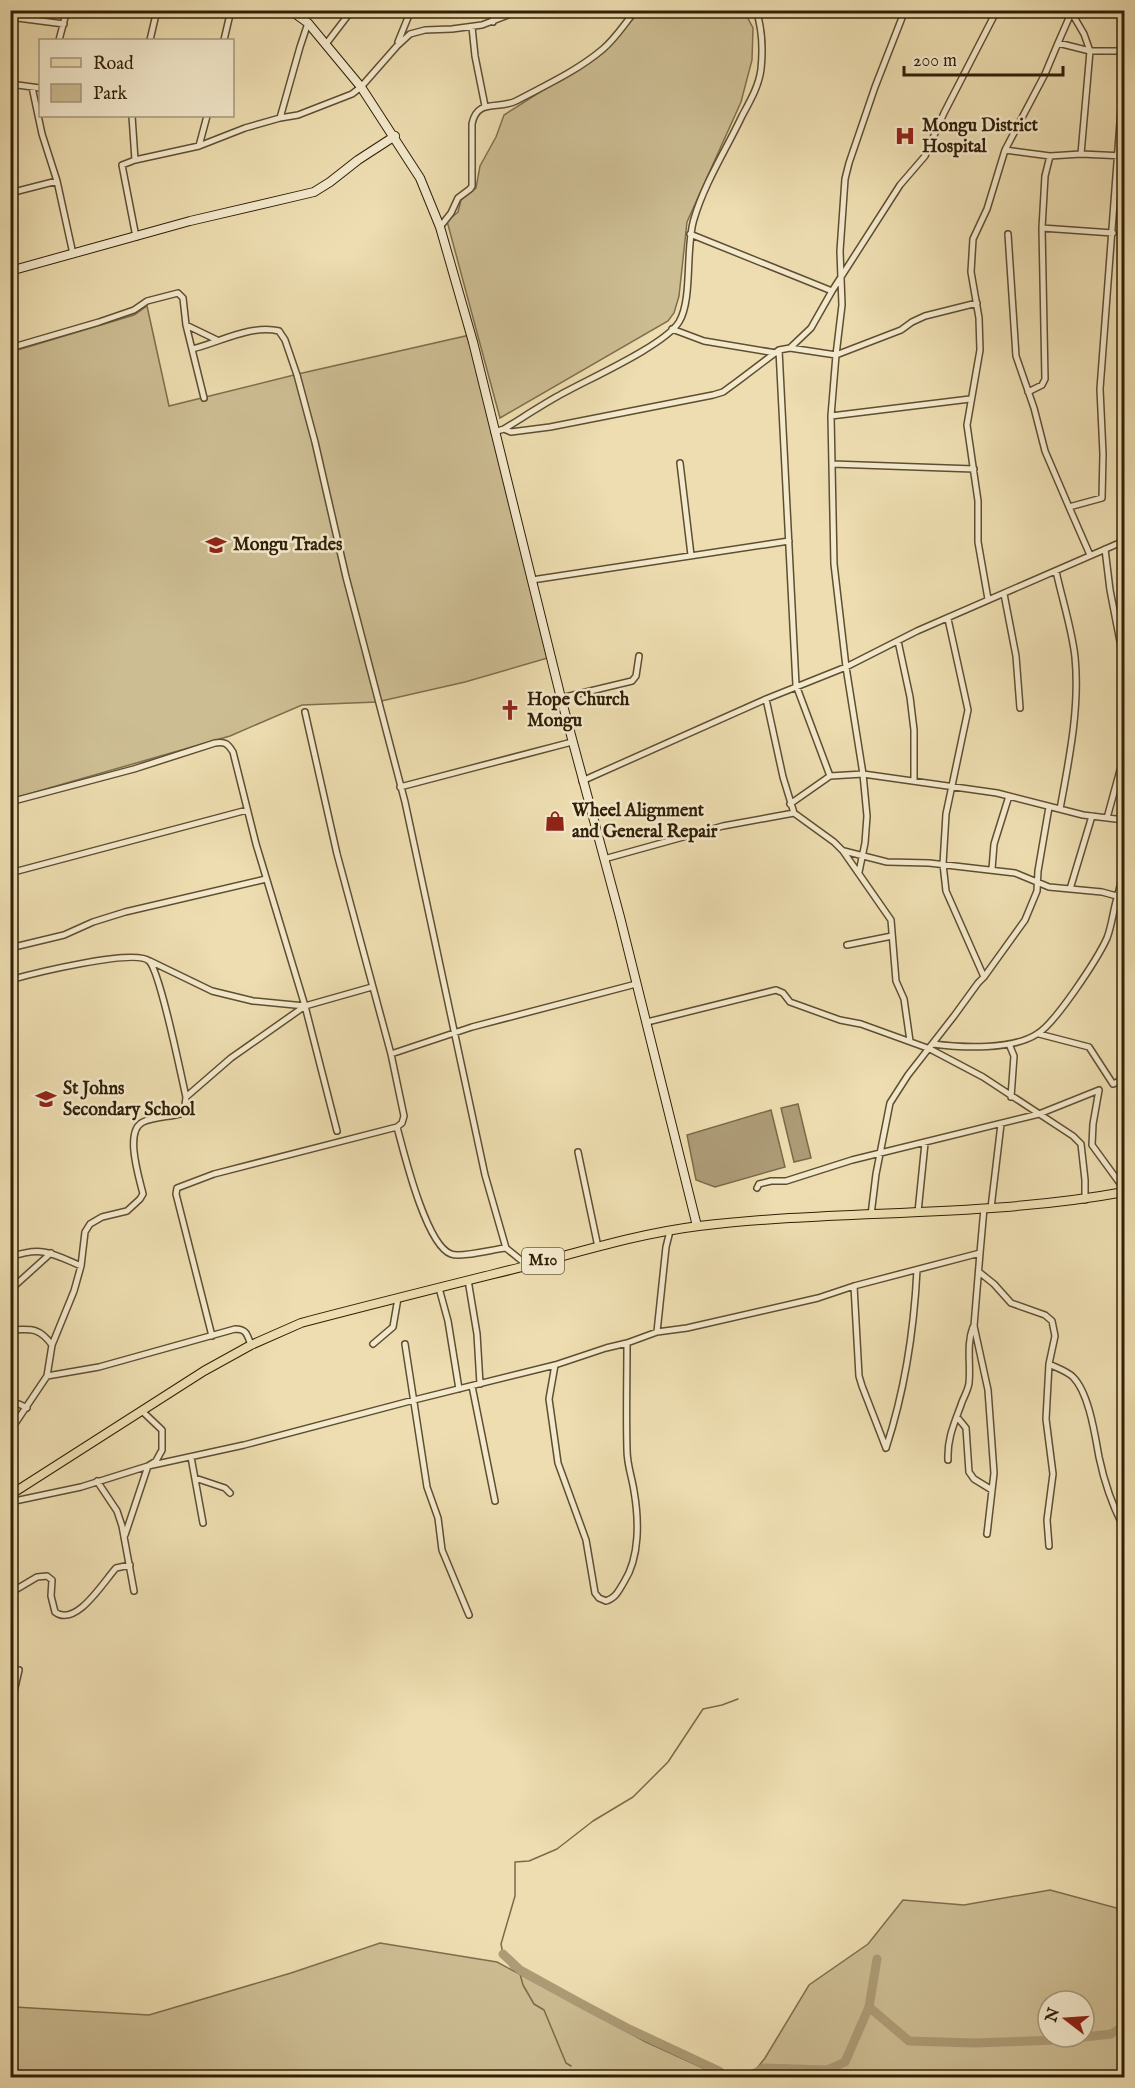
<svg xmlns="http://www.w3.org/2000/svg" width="1135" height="2088" font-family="'IM FELL English',serif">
<rect width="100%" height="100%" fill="#edddb0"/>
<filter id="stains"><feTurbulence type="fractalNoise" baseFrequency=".00333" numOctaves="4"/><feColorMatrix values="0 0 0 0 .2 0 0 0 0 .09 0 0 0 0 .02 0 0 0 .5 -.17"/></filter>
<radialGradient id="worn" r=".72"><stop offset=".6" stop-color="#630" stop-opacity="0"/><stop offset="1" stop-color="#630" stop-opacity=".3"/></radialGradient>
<path fill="#cdbd93" stroke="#7e6e4d" stroke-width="1.5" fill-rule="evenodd" d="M 640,11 L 744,11 L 753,28 L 752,60 L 741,102 L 687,222 L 679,296 L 674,313 L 668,321 L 500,418 L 447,221 L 458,212 L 461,200 L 476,188 L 480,166 L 496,137 L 504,115 L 602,53 Z
M 147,306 L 169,406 L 298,374 L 470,335 L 551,657 L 465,682 L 377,702 L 302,705 L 230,736 L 11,799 L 11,352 L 134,315 Z
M 1050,1890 L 1124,1910 L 1124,2077 L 750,2077 L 765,2058 L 809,1985 L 868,1944 L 903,1900 L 964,1905 ZM 1048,2001 L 1084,2001 L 1084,2037 L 1048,2037 Z
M 380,1943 L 497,1962 L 646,2042 L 723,2077 L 11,2077 L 11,2011 L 15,2007 L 149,2015 L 291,1973 Z"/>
<path fill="#ad9c77" stroke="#7b6a4a" stroke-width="1.5" d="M 798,1104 L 811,1158 L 794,1162 L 781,1108 Z
M 771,1110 L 785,1167 L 715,1187 L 696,1180 L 687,1135 Z"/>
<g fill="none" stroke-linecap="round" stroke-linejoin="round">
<path stroke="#7b6a4a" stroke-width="1.5" d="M 571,2066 L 566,2063 L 544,2010 L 534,2004 L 523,1985 L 520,1974 L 511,1967 L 503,1954 L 501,1944 L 515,1896 L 515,1862 L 529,1861 L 557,1849 L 593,1821 L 633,1797 L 668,1762 L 703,1709 L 722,1705 L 738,1699
M 761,2078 L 764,2068"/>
<path stroke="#ad9c77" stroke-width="9" d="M 503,1954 L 520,1970 L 578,2002 L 627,2028 L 719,2071 L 726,2078
M 869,2007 L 909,2041 L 974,2043 L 1056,2040 L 1081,2037
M 1084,2037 L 1111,2034 L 1124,2026
M 747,2078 L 764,2068 L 827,2070 L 845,2062 L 869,2007 L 877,1959"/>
<g stroke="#5f4e31" stroke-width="8">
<path id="minor" d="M 1070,10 L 1084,34 L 1090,51 L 1081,154
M 1122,10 L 1124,38
M 10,17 L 64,24
M 493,22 L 495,10
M 472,27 L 475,56 L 485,106
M 59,40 L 67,10
M 150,40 L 157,10
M 224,40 L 231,10
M 398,42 L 411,10
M 1058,43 L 1072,11
M 326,44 L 352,10
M 10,84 L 40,88
M 32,87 L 42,134 L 57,181 L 73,254
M 132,116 L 135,160 L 122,165 L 136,237
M 280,118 L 300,47 L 308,23
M 199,146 L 245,128 L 280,118 L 298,115 L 352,94 L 361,87 L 397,46 L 410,34 L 425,30 L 452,29 L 482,25 L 521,10
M 1005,150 L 1050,156 L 1045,176 L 1042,228 L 1045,379 L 1042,385 L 1028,392
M 1050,156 L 1081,154 L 1124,156
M 135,160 L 199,146 L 207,116
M 10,193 L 57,181
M 440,227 L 451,213 L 458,198 L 470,189 L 472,186 L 472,124 C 477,98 498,110 516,101 C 546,85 577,71 603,49 C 616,38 625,23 636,10
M 1042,228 L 1113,233
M 690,234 L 832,291
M 1008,234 L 1016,356 L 1034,408 L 1045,451 L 1069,507
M 186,325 L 217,340
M 672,329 L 704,341 L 776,353
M 10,348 L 99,322 L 134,310 L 147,301 L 178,293 L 183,298 L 186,325 L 204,398
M 790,348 L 836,355 L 901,330 L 912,322 L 925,316 L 977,303
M 192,349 C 218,343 251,324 279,331 L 285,340 L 297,375 L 315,442 L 346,577 L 405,802 L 485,1175 L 506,1248 L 527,1265
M 779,350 L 796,685 L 830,776
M 831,416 L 970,399
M 504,429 L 511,432 L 550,427 L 713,395 L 723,392 L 738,381 L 779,350 L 790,348 L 811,328 L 832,291 L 900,185 L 925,156 L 944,113 L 997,10
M 494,432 L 504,429 C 522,418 540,406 558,396 C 586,380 664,346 679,322 C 693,299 685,247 694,219 C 705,182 726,150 742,116 C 750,101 759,86 761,69 C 763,50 762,28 756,10
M 680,463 L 691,555
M 832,464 L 974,469
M 1105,549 L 1110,590 L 1124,662
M 1090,555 L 1069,507 L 1102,498 L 1103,454 L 1100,389 L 1124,69
M 1056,571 C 1062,599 1072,629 1075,657 C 1080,707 1069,760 1060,809
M 532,580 L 789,541
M 1004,594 L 1016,656 L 1020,708
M 988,599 L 978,542 L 978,501 L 967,425 L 980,350 L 979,318 L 971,272 L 973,239 L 987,209 L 1005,150 L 1045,74 L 1058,43 L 1090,51 L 1124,51
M 948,619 L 968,710 L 946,814 L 943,864 L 946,891 L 984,977
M 898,641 L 910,697 L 914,730 L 914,781
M 561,698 L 632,681 L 636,676 L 639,656
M 766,699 L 783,777 L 794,813 L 834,842 L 843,851 L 891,920 L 896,981 L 904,999 L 910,1041
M 582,781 L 766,699 L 846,667 L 917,631 L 1124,541
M 400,787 L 572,742
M 10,802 L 134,769 L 215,743 C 225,741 228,744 233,752 L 256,844 L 305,1006 L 337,1131
M 790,804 L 830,776 L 863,774 L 997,793 L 1083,815 L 1124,820
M 1107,818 L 1122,763 L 1124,737
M 844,851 L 887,862 L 929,863 L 1015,873 L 1049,887 L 1102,892 L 1124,898
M 604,859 L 723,826 L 794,813
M 992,869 L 994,844 L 1009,796
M 859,872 L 865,843 L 867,816 L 863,774 L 846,667 L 834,564 L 831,416 L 836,355 L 842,305 L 840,251 L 845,179 L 849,163 L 875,87 L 905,10
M 10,873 L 247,810
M 1070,889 L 1092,816
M 847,945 L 892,936
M 10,948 L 64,935 L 93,922 L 125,912 L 266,879
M 150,961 L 212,991 L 253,1001 L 305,1006
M 10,980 C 31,974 135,948 149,961 C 160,971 181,1075 186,1097 L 185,1106 L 180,1114 C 168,1117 153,1117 143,1122 C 124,1131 139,1177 143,1194 L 140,1199 L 127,1211 L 102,1217 L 90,1224 L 85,1232 L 81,1266 L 74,1291 L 52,1345 L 47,1376 L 10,1431
M 647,1022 L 776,990 L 783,993 L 790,1002 L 840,1020 L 861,1024 L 930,1049 L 983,1077 L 1073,1136 L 1081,1144 L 1085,1180 L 1085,1200
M 1039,1034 L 1089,1047 L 1113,1084 L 1124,1079
M 933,1044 C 963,1048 1012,1050 1037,1034 C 1055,1024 1098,958 1107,938 C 1112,925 1113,911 1117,898 C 1119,889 1122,880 1124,871
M 1009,1044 L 1014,1056 L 1011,1097
M 391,1054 L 472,1027 L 636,984
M 186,1097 L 231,1058 L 305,1006 L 372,987
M 397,1127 C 404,1153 426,1245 451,1254 C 461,1258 494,1249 506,1248
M 578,1152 L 598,1247
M 757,1188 L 759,1184 L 771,1181 L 786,1181 L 852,1160 L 1039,1114 L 1099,1090 L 1093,1124 L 1092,1145 L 1124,1189
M 991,1208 L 1001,1124
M 918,1212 L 925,1143
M 871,1215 L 876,1174 L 890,1103 L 908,1075 L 954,1016 L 978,983 L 984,977 L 1025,920 L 1037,891 L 1038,871 L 1049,807
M 980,1253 L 974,1326 L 988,1390 L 994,1473 L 987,1534
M 10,1257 C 43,1246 51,1253 81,1266
M 979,1272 L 994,1284 L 1011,1303 L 1045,1315 L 1052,1321 L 1055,1336 L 1049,1364 C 1057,1368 1067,1371 1073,1377 C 1089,1393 1095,1435 1099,1457 C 1104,1481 1113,1507 1124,1528
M 468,1280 L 477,1334 L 480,1384
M 854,1286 L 859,1376 L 862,1386 L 886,1448
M 439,1288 L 448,1321 L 459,1389
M 10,1290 L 51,1253
M 10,1330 C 31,1329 39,1327 52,1345
M 657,1332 L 666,1247 L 670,1231
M 212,1336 L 176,1194 L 177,1188 L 214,1174 L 397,1127 L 402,1123 L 404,1116 L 391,1054 L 337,854 L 305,712
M 373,1344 L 393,1327 L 398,1298
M 405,1344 L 427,1487 L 438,1518 L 442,1550 L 469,1615
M 1049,1364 L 1046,1419 L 1053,1474 L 1047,1520 L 1049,1546
M 555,1365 L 549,1399 L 558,1463 L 586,1540 L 595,1593 L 599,1598 L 606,1601 C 616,1598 619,1590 624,1582 C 640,1557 639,1520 634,1491 C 632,1477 627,1465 627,1450 C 626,1415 627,1379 627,1343
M 47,1376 L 99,1367 L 235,1329 C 247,1329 247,1335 251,1345
M 472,1386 L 495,1501
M 10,1404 L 19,1404 L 27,1408
M 957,1417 L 966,1428 L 969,1472 L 974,1479 L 992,1490
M 886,1448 C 905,1390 914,1330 917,1270
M 191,1457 L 203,1523
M 948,1460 C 947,1439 954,1424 961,1405 C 963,1398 968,1391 969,1383 C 971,1365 966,1345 973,1327
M 195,1478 L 225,1488 L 230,1493
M 97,1481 L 117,1511 L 122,1526 L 134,1591
M 10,1502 L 81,1487 L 148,1466 L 244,1445 L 414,1400 L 555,1365 L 606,1348 L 627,1343 L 657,1332 L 687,1328 L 818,1298 L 854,1286 L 980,1253 L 984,1208
M 125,1535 L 148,1466 L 156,1461 L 162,1450 L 162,1430 L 142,1411
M 10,1593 L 37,1577 L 47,1576 L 52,1580 L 51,1596 L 55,1612 C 76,1628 104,1581 116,1568 L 130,1565
M 10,1709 L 19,1670
M 10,1736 L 14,1737 L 10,1746"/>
</g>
<g stroke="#301f07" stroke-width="10">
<path id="secondary" d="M 290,10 L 308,23 L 361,87 L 420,178 L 440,227 L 473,342 L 561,698 L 620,917 L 697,1226
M 10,271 L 190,221 L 314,192 L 330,182 L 358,160 L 395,136"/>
</g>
<g stroke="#301f07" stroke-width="10">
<path id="primary" d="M 10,1495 L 204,1371 L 251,1345 L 301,1323 C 377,1303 454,1284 530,1265 C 586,1250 642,1233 699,1226 C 840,1209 984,1218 1124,1192"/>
</g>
<use href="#minor" stroke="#f3e9cc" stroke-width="5"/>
<use href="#secondary" stroke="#f3e9cc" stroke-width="8"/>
<use href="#primary" stroke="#edddb0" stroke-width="8"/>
</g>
<defs>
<g id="hospital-bare" transform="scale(1.62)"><path d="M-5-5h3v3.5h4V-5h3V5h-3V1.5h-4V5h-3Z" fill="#8f2418" stroke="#f3e9cc" stroke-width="2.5" paint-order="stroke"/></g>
<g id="university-bare" transform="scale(1.62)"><path d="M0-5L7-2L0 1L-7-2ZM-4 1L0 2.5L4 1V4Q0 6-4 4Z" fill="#8f2418" stroke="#f3e9cc" stroke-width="2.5" paint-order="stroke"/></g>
<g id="church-bare" transform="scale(1.62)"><path d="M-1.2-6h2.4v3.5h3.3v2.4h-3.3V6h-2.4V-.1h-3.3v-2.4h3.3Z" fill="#8f2418" stroke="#f3e9cc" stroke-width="2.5" paint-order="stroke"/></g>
<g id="shop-bare" transform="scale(1.62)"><path d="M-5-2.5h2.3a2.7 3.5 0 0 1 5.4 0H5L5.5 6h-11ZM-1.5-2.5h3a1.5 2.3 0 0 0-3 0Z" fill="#8f2418" stroke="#f3e9cc" stroke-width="2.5" paint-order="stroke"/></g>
<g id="school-bare" transform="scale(1.62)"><path d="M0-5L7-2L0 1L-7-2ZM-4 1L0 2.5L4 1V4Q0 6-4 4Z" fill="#8f2418" stroke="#f3e9cc" stroke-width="2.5" paint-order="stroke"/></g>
</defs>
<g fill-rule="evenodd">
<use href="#hospital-bare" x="905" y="136"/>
<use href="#university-bare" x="216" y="545"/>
<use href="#church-bare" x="510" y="710"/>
<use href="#shop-bare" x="555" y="821"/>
<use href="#school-bare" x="46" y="1099"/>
</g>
<g text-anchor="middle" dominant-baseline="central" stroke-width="5" stroke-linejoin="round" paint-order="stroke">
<rect fill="#f3e9cc" stroke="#6a5c42" stroke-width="1.5" x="522" y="1248" width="42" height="26" rx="4.5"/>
<g font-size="16" font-weight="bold" fill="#301f07">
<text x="543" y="1261">M10</text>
</g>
<g font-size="18" font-weight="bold" fill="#301f07" stroke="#f3e9cc" text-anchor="start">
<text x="922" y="126">Mongu District<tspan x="922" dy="21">Hospital</tspan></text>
<text x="233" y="545">Mongu Trades</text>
<text x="527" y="700">Hope Church<tspan x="527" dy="21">Mongu</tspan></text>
<text x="572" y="811">Wheel Alignment<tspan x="572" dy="21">and General Repair</tspan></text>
<text x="63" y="1089">St Johns<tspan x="63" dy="21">Secondary School</tspan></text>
</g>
</g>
<rect width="1135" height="2088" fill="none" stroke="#edddb0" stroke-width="36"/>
<rect x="12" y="12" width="1111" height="2064" fill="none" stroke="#301f07" stroke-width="3"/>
<rect x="18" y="18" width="1099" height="2052" fill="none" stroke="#301f07" stroke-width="1.5"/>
<rect x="39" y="39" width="195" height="78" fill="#f3e9cc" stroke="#a5987d" stroke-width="1.5"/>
<rect x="51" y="58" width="30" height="9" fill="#edddb0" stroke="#a5987d" stroke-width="1.5"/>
<text x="93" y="69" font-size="18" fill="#301f07">Road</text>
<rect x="51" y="84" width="30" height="18" fill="#cdbd93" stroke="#a5987d" stroke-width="1.5"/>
<text x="93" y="99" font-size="18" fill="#301f07">Park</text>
<g transform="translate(1066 2019) rotate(287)"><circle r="28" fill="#f3e9cc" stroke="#a5987d" stroke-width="1.5"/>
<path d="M0-4.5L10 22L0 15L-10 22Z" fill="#8f2418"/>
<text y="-9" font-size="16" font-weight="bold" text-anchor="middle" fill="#301f07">N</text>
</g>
<path d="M904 66v9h159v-9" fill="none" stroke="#301f07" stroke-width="3"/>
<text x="913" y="66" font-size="18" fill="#301f07" stroke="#f3e9cc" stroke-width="4.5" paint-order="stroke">200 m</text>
<rect width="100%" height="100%" filter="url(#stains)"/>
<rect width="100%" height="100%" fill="url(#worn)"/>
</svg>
